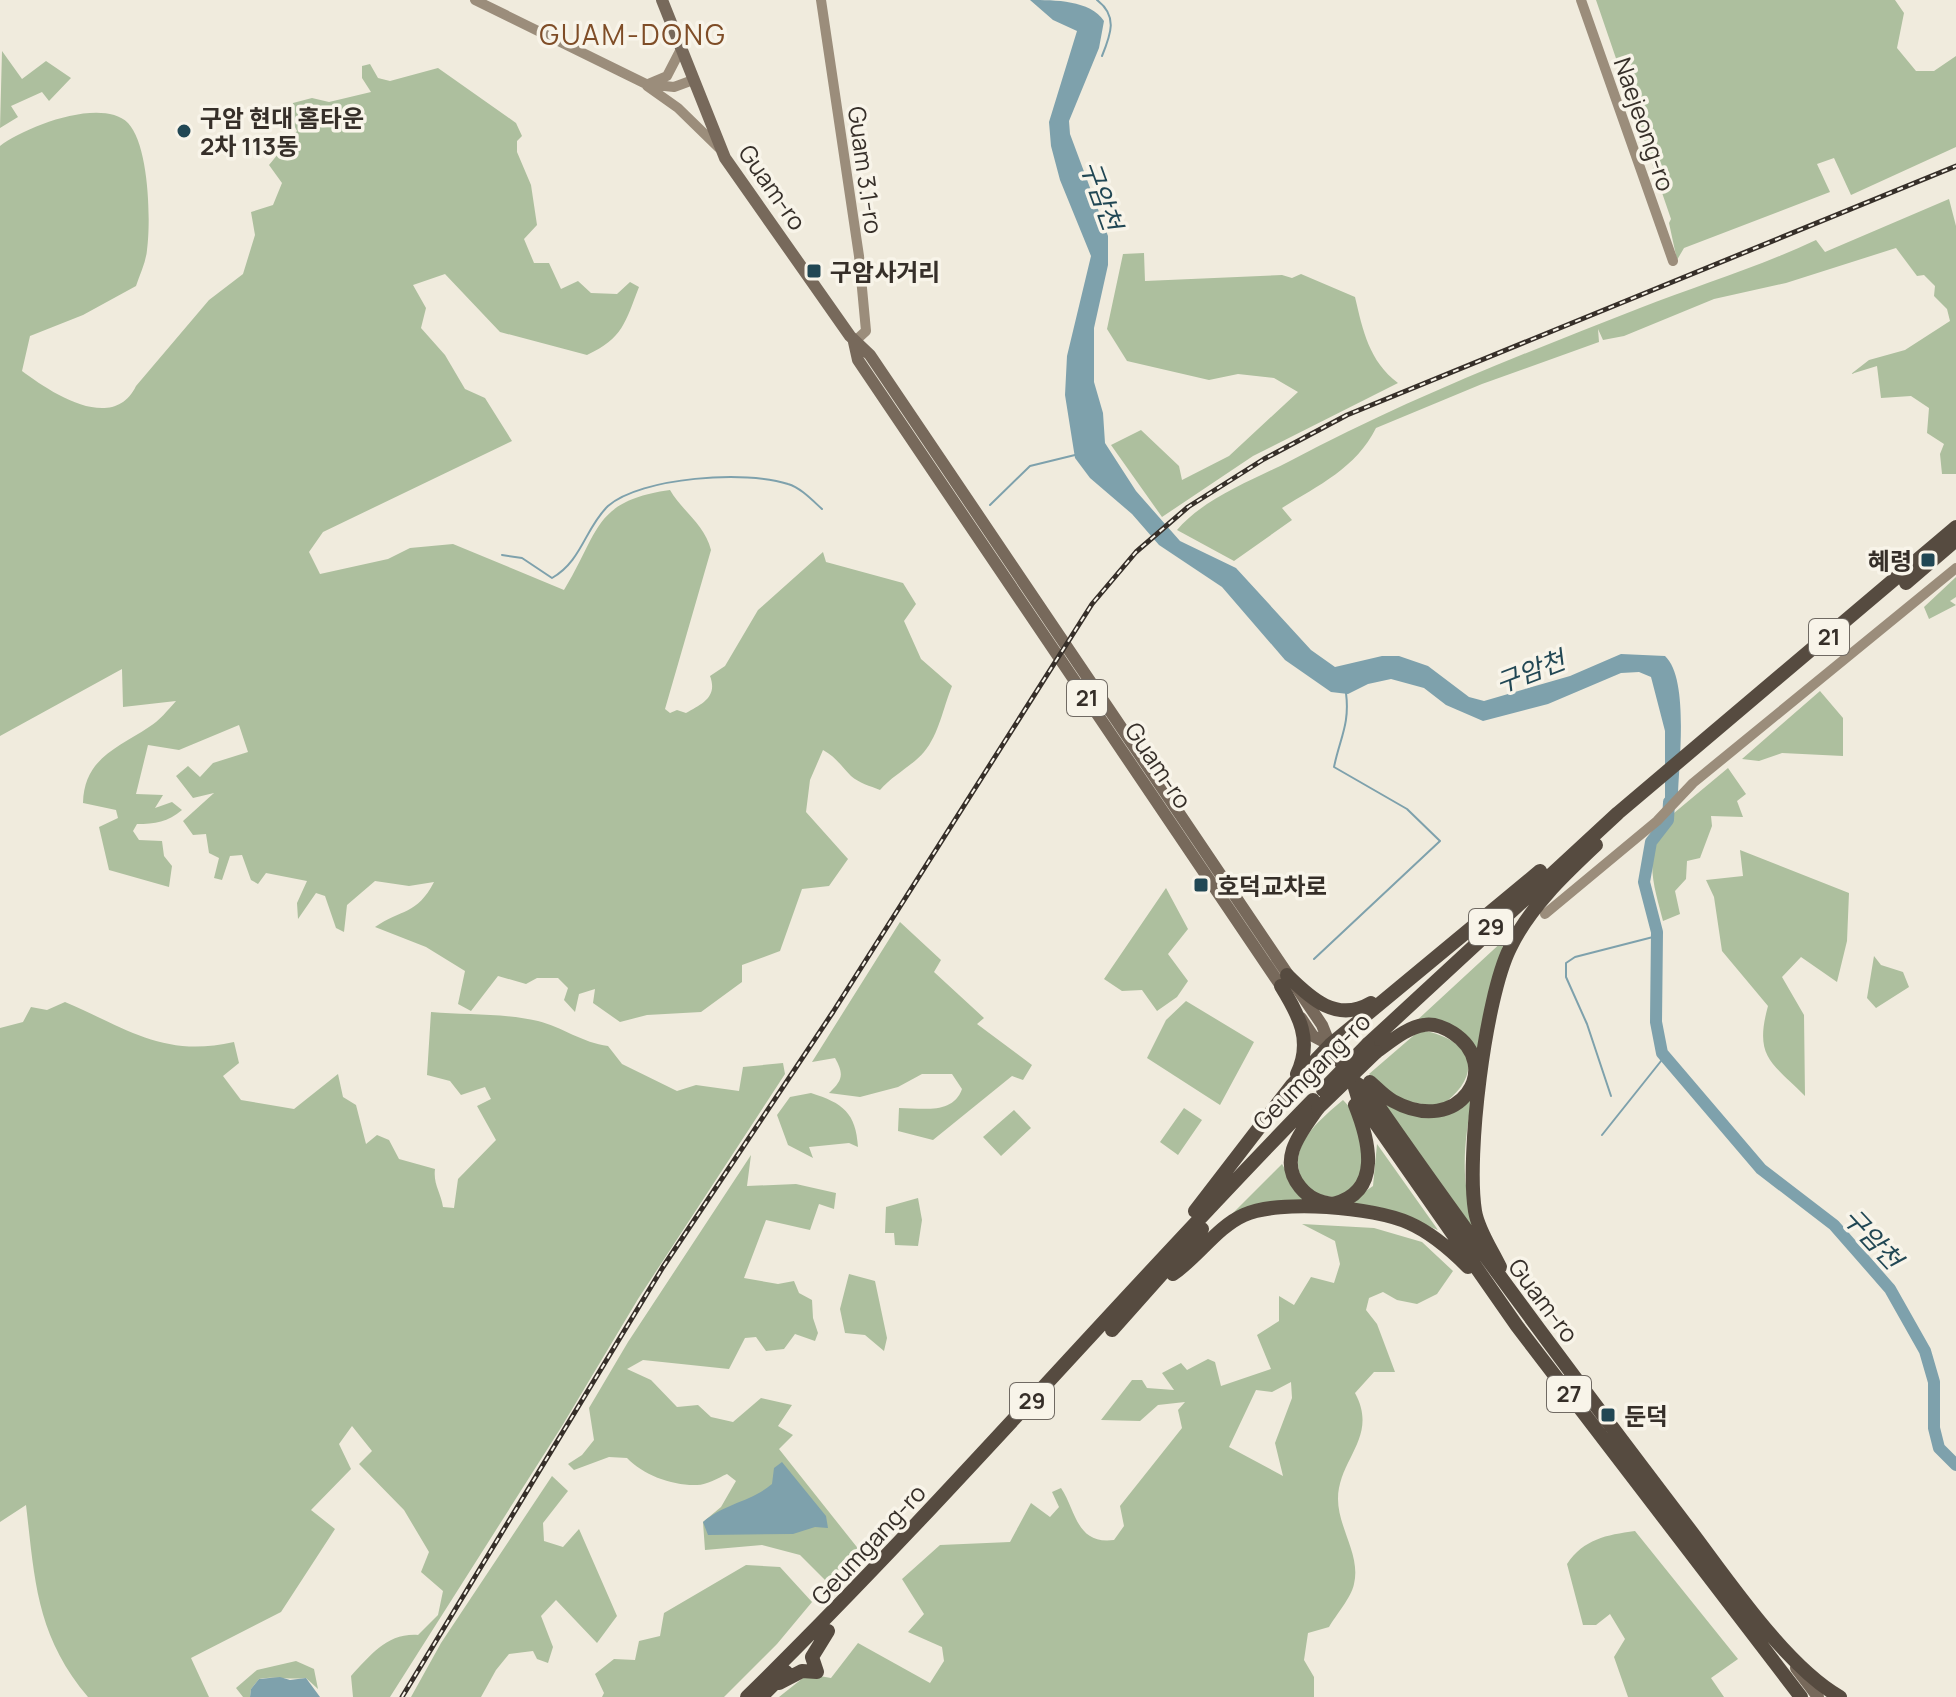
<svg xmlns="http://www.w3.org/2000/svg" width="1956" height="1697" font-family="Manrope,'Noto Sans KR',sans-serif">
<rect width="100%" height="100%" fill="#f0ebdd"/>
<path fill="#adbf9e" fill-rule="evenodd" d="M 1596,0 L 1895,0 L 1904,13 L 1897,48 L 1916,71 L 1934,71 L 1956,56 L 1956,147 L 1851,195 L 1834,158 L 1817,164 L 1830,192 L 1684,248 L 1677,260 L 1669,223 L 1671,219 Z
M 2,51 L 22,79 L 46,61 L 71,78 L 49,101 L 42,92 L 11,106 L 18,117 L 0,128 Z
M 370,64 L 378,78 L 390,81 L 438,68 L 516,123 L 522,136 L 517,141 L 517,152 L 531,185 L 537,225 L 524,239 L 534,263 L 549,263 L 561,289 L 578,281 L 591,293 L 617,294 L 630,282 L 639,287 C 625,323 623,338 587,355 L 500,332 L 445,274 L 413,285 L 426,308 L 421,328 L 445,355 L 465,389 L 485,398 L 512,441 L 323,532 L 309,552 L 320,574 L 388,559 L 410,548 L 453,544 L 564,590 C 600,531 593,501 670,490 C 683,512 705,525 711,550 L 665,709 L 670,713 L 677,710 L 686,713 C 702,704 718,697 710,676 L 725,666 L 758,610 L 823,552 L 826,562 L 903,583 L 916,604 L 904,621 L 921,659 L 952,686 C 943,708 939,734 924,752 C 912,766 893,775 880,790 C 870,786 859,783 851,776 C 841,766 836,757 823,750 L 810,780 L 806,812 L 848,859 L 829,886 L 802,889 L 780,951 L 742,965 L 742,982 L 701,1012 L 647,1015 L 620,1022 L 593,1003 L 595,989 L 579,994 L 575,1012 L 564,1000 L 568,988 L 558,978 L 537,978 L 526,984 L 498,976 L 471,1011 L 458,1004 L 465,971 L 426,947 L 375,927 C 401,909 417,915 434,882 L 409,886 L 375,881 L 347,905 L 344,932 L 336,928 L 325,896 L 316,893 L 298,919 L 297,903 L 307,881 L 266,873 L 258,884 L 251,880 L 242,855 L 230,856 L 222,880 L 214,878 L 219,858 L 209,853 L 206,834 L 193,835 L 183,821 L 214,793 L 193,798 L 176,776 L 188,766 L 200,777 L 213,763 L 248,752 L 239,725 L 179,750 L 148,745 L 136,794 L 163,795 L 155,808 L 172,802 L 182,810 C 168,822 155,824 137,824 L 133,831 L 139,840 L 162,841 L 164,856 L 172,866 L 169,887 L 109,870 L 99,827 L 118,818 L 116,810 L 83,803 C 84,758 118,748 149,727 C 159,721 168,710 176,701 L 123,707 L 122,669 L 0,736 L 0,146 C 25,127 101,97 128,123 C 149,145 151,220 147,250 C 146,262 140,274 136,286 L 83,315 L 30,336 L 22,371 C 50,392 113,434 136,386 L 209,300 L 243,274 L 255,235 L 251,212 L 273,205 L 282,183 L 269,165 L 297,131 L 290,117 L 293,103 L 312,98 L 329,102 L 371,92 L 362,78 L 362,66 Z
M 1949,199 L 1956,226 L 1956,474 L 1942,474 L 1940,454 L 1944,444 L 1927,433 L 1929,408 L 1911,396 L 1881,398 L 1877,366 L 1851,374 L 1869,360 L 1905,350 L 1950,321 L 1947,309 L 1934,296 L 1935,286 L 1924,275 L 1917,276 L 1896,248 L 1786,283 L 1714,299 L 1624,336 L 1603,340 L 1598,329 L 1599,342 L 1482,384 L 1376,428 C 1356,468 1319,485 1282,508 L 1292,520 L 1234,561 L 1177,530 C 1204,498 1253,480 1290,461 C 1403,401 1522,354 1640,308 C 1699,285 1759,267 1816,240 L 1825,252 Z
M 1144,253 L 1145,281 L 1282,275 L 1292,278 L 1301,274 L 1355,297 C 1363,331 1369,361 1398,383 L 1253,456 L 1162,517 L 1111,445 L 1141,430 L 1179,466 L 1182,480 L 1229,456 L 1298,392 L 1274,378 L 1238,374 L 1209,380 L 1127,361 L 1107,329 L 1123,254 Z
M 1956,577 L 1956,597 L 1950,601 L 1956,605 L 1929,619 L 1924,607 Z
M 1820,691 L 1843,718 L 1843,756 L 1782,753 L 1759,761 L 1742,759 Z
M 1728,768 L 1746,794 L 1737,801 L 1743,817 L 1711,816 L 1712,826 L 1700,858 L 1687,861 L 1686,879 L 1675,891 L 1680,914 L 1663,921 C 1657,897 1645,863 1658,840 C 1664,830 1671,825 1674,813 Z
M 1740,850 L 1849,893 L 1847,941 L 1837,982 L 1801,957 L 1782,977 L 1804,1015 L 1805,1096 C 1771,1062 1754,1057 1768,1006 L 1722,951 L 1714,897 L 1706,880 L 1743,876 Z
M 1166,888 L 1188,929 L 1168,954 L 1188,981 L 1177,997 L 1157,1011 L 1142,990 L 1122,991 L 1104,979 Z
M 900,922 L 941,960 L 934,972 L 984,1018 L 977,1024 L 1032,1065 L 1023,1080 L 1012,1076 L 933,1140 L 898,1131 L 899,1108 C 922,1108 953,1115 962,1089 L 952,1074 L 922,1074 L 898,1087 L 860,1097 L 829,1093 C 843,1080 844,1074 835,1058 L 812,1062 Z
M 1505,939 L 1488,997 L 1478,1057 L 1466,1037 L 1413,1024 Z
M 1874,956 L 1881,965 L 1903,972 L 1909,987 L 1876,1008 L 1867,998 Z
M 1186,1001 L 1254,1042 L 1220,1105 L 1147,1058 L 1166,1020 Z
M 65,1002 C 128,1029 164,1058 234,1042 L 239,1063 L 223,1076 L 241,1100 L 294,1109 L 338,1074 L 343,1097 L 356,1105 L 366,1144 L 377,1135 L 389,1140 L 399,1159 L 435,1169 C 433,1184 441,1193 443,1207 L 454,1208 L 458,1179 L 496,1140 L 477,1106 L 491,1099 L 485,1087 L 461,1095 L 450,1081 L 427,1075 L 431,1012 C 466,1015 504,1013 538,1021 C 562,1027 583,1043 608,1046 L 622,1064 L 677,1091 L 696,1085 L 739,1091 L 743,1067 L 783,1063 L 785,1074 L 638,1299 L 562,1426 L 390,1697 L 353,1697 L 351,1676 C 371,1655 387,1633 418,1635 L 438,1615 L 443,1591 L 421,1572 L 429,1552 L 404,1510 L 359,1464 L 372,1451 L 352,1426 L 339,1444 L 351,1469 L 311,1510 L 335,1529 L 281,1612 L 191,1658 L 209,1697 L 88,1697 C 36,1635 35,1581 26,1505 L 0,1522 L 0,1028 L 23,1022 L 31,1007 L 47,1010 Z
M 1420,1030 C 1474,1039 1486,1075 1439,1107 L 1400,1100 L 1369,1074 Z
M 811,1093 C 843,1103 856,1113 858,1147 L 849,1143 L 809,1147 L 813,1158 L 788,1145 L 777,1115 L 790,1097 Z
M 1472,1097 C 1462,1158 1460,1185 1481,1244 L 1379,1101 C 1414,1121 1439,1121 1472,1097 Z
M 1343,1100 C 1362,1118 1374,1159 1358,1182 C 1353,1188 1344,1193 1339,1198 L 1310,1193 C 1280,1154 1312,1126 1343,1100 Z
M 1184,1108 L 1202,1120 L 1178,1155 L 1160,1142 Z
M 1014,1110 L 1031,1128 L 1001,1156 L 983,1137 Z
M 1377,1144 L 1438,1230 L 1395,1213 L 1344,1206 L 1373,1186 Z
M 751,1155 L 747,1186 L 796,1184 L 836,1193 L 834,1209 L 819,1204 L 810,1230 L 766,1220 L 744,1278 L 778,1284 L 794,1281 L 799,1293 L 812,1300 L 813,1318 L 818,1333 L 815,1341 L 795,1334 L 784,1349 L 766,1351 L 756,1337 L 745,1338 L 729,1369 L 643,1360 L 627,1369 L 651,1380 L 677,1407 L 698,1405 L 711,1417 L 733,1422 L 761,1398 L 792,1405 L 778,1426 L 793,1435 L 779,1449 L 860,1551 L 826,1581 L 800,1555 L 762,1545 L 705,1550 L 703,1522 L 721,1507 L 736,1481 L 727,1474 C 718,1478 707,1485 697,1485 C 673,1486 643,1475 627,1458 L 609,1457 L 574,1470 L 568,1464 L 582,1455 L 594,1440 L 589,1408 L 628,1342 Z
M 1282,1164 L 1291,1180 L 1315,1204 L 1231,1215 Z
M 918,1198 L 922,1220 L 918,1246 L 895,1245 L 894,1233 L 885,1233 L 886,1207 Z
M 1302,1224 L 1374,1228 L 1422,1242 L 1453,1271 L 1437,1294 L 1417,1304 L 1397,1300 L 1383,1292 L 1369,1298 L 1366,1310 L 1377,1324 L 1395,1372 L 1374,1372 L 1355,1393 C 1379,1437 1338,1459 1338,1499 C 1338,1528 1361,1555 1354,1584 C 1351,1598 1336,1615 1329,1627 L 1308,1633 L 1304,1660 L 1314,1677 L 1314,1697 L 779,1697 L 808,1674 L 831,1678 L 858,1643 L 930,1683 L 944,1661 L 942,1647 L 908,1632 L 924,1614 L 902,1579 L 940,1545 L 1010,1542 L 1031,1503 L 1050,1517 L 1059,1507 L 1052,1492 L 1061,1488 C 1076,1510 1076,1545 1114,1540 L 1124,1526 L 1120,1506 L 1182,1428 L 1178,1410 L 1185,1402 L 1158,1405 L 1140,1421 L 1101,1420 L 1132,1380 L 1142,1380 L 1147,1388 L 1174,1390 L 1162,1373 L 1181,1363 L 1187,1370 L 1208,1359 L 1215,1362 L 1221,1386 L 1271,1369 L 1257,1335 L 1279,1321 L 1279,1296 L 1294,1305 L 1311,1277 L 1334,1283 L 1340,1264 L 1335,1241 ZM 1291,1382 L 1292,1398 L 1275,1443 L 1283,1476 L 1229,1447 L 1256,1390 L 1272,1392 Z
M 849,1274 L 875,1281 L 887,1338 L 884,1351 L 865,1335 L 845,1333 L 840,1309 Z
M 552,1476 L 568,1491 L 543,1523 L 544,1541 L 563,1547 L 579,1529 L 617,1616 L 597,1643 L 556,1600 L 541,1616 L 553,1647 L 548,1663 L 537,1659 L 533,1651 L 509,1654 L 496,1670 L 481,1697 L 411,1697 L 441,1643 Z
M 1635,1531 L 1738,1659 L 1711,1678 L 1724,1697 L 1628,1697 L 1614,1657 L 1625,1639 L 1610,1614 L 1596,1625 L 1583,1625 L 1567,1564 C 1584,1539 1606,1535 1635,1531 Z
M 746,1565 L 780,1567 L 812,1602 L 777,1644 L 724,1697 L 602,1697 L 604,1693 L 595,1674 L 614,1659 L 635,1660 L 639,1641 L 660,1636 L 664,1613 Z
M 296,1661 L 314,1669 L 318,1689 L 306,1678 C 289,1680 276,1676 259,1679 L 251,1689 L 250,1697 L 243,1697 L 236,1688 L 257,1670 Z"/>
<path fill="#7ea1ac" d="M 1030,0 C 1055,0 1090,0 1104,21 L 1099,48 L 1069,121 L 1070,134 L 1108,236 L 1108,265 L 1094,328 L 1094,382 L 1103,413 L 1105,443 L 1136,491 L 1180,541 L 1236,568 L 1311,650 L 1335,667 L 1382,656 L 1399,656 L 1428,666 L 1469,697 L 1484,701 L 1570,676 L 1621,654 L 1665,656 C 1689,678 1679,761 1678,794 L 1665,806 L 1665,731 L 1651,677 L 1639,672 L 1621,673 L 1548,704 L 1483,721 L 1446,705 L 1424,688 L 1391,679 L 1368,684 L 1348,694 L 1331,692 L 1285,660 L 1222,587 L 1159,545 L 1132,514 L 1090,478 L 1075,458 L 1065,395 L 1067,356 L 1091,256 L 1060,180 L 1051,146 L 1049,122 L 1077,31 L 1053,20 Z
M 782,1462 L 826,1516 L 828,1528 L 815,1527 L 793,1534 L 708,1535 L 703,1522 C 725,1503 751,1502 772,1484 L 774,1468 Z
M 280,1677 L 290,1680 L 306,1678 L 320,1697 L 250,1697 L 251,1689 L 259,1679 Z"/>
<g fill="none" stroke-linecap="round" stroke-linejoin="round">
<path stroke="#7ea1ac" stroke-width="2" d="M 1097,0 C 1118,16 1111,34 1102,56
M 990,505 L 1030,466 L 1075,455
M 502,555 L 522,558 L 552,578 C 582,561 585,528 608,506 C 641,477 747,470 788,484 C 801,488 812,500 822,509
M 1314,959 L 1440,841 L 1407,809 L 1334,767 C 1340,738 1350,724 1346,693
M 1611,1096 L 1587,1024 L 1566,977 L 1566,963 L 1575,957 L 1657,936
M 1602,1135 L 1665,1056"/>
<path stroke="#7ea1ac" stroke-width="12" d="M 1669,802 L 1668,820 L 1651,842 L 1644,882 L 1657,932 L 1656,1022 L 1662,1053 L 1761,1169 L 1834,1225 L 1890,1289 L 1925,1351 L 1934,1382 L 1934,1428 L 1939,1448 L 1956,1465"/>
<path stroke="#9b8d7b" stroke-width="10" d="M 475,0 L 646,84 L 674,87 L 693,80
M 821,0 L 859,256 L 866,331 L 854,342
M 1581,0 L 1673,261
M 648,84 L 667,76 L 681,49
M 647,86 L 678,108 L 719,148
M 1545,914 L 1657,821 L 1693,783 L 1956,568"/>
<path stroke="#77695b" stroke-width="12" d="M 662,0 L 725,158 L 850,336 L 870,355 L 1322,1025 L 1330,1045
M 854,342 L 858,360 L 1285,992
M 1301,1018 L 1313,1036 L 1330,1045
M 1796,1668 L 1818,1697"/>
<path stroke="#564b40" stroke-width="14" d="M 1906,583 L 1956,540
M 1287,975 C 1311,999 1337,1023 1371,1003
M 1281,986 C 1299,1015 1313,1041 1297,1074
M 1368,1044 L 1618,813 L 1956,527
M 1330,1045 L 1353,1081 L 1358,1098 L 1517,1326 L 1801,1697
M 1353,1081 L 1368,1091 C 1470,1239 1578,1383 1687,1526 C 1726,1577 1785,1666 1840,1697
M 1370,1082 C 1377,1088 1384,1096 1393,1101 C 1460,1138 1504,1066 1453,1033 C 1445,1028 1434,1023 1424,1025 C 1407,1027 1389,1043 1376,1052
M 1318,1108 C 1302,1131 1277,1159 1300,1187 C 1309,1198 1318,1202 1333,1204 C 1383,1192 1369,1140 1355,1105
M 1195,1211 L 1292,1085 L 1330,1045 L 1540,871
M 1500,1267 C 1492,1250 1478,1230 1475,1211 C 1466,1156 1485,998 1510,948 C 1529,908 1564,875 1596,845
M 1173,1274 C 1198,1257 1217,1227 1244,1215 C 1280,1199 1374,1207 1409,1223 C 1432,1233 1451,1250 1468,1267
M 1112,1330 L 1202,1229
M 779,1683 L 802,1671 L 817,1672 L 812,1657 L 828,1631
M 747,1697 C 943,1505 1121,1296 1313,1100
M 761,1697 L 786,1672"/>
<g stroke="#362f29" stroke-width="5">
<path id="rail" d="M 402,1697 L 663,1267 L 833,1012 L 1092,604 L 1136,552 L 1188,507 L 1264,459 L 1347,415 L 1956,166"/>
</g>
<use href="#rail" stroke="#f8f4e9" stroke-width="2" stroke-dasharray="6" stroke-linecap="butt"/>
<path stroke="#564b40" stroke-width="14" d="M 1323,1090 L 1368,1044
M 1318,1108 L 1376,1052"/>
</g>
<g fill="#214754" stroke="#f8f4e9" stroke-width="3">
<circle cx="184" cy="131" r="8"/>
<rect x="806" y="263" width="16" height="16" rx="4"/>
<rect x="1920" y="552" width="16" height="16" rx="4"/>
<rect x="1193" y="877" width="16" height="16" rx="4"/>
<rect x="1600" y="1407" width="16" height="16" rx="4"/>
</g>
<g text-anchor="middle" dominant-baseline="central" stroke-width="7" stroke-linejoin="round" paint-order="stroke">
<g fill="#f8f4e9" stroke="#706a63" stroke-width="2">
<rect x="1809" y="619" width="40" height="36" rx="6"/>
<rect x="1067" y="680" width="40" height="36" rx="6"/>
<rect x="1469" y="909" width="44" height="36" rx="6"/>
<rect x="1547" y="1376" width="44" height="36" rx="6"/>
<rect x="1010" y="1383" width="44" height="36" rx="6"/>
</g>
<g font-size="22" font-weight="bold" fill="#362f29">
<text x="1829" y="637">21</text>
<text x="1087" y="698">21</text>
<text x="1491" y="927">29</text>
<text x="1569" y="1394">27</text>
<text x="1032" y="1401">29</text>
</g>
<g font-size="24" font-weight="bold" fill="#362f29" stroke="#f8f4e9" text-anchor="start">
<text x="200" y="117">구암 현대 홈타운<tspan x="200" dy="28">2차 113동</tspan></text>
<text x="830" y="271">구암사거리</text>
<text x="1912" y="560" text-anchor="end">혜령</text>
<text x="1217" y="885">호덕교차로</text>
<text x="1624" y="1415">둔덕</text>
</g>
<g font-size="24" fill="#362f29" stroke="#f8f4e9">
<text transform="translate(1645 124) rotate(71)">Naejeong-ro</text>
<text transform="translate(866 170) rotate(82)">Guam 3.1-ro</text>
<text transform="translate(773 187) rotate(55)">Guam-ro</text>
<text transform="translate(1159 765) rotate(56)">Guam-ro</text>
<text transform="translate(1311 1071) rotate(-45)">Geumgang-ro</text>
<text transform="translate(1544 1300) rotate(53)">Guam-ro</text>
<text transform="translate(868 1544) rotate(-47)">Geumgang-ro</text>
</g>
<g font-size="26" font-style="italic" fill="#214754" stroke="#f8f4e9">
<text transform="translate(1102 195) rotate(70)">구암천</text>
<text transform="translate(1530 671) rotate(-21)">구암천</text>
<text transform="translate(1873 1238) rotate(47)">구암천</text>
</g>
<g font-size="28" letter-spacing="2" fill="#7f4d27" stroke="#f8f4e9">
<text x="633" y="34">GUAM-DONG</text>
</g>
</g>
</svg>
